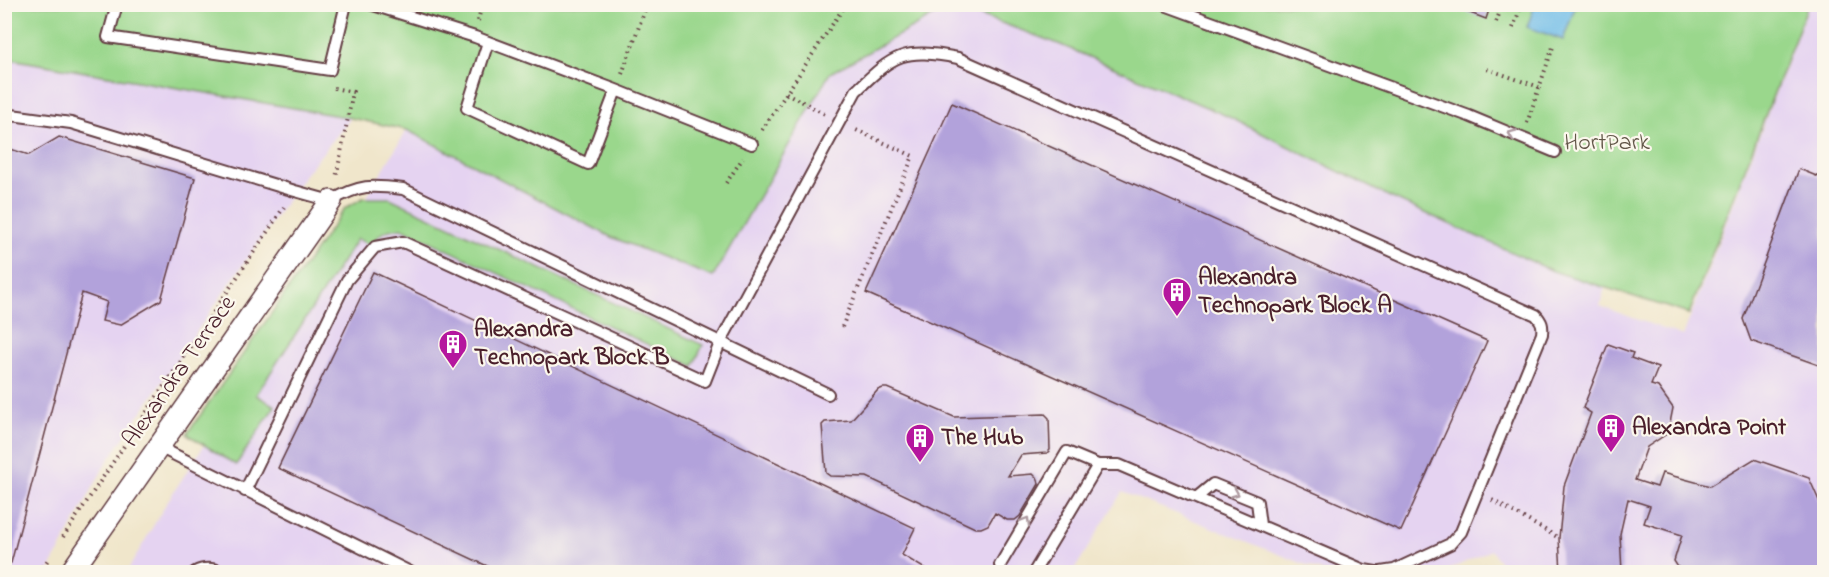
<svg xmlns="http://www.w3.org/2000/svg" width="1829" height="577" font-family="'Indie Flower',sans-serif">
<rect width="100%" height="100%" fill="#fbf7ec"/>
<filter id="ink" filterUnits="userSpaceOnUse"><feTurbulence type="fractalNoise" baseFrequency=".0167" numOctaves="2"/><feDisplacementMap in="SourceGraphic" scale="12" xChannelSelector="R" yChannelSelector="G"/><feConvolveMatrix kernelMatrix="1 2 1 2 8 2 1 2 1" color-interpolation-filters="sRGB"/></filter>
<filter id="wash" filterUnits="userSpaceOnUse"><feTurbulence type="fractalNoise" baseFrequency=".008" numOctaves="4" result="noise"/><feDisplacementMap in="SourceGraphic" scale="24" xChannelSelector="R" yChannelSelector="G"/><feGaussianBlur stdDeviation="1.35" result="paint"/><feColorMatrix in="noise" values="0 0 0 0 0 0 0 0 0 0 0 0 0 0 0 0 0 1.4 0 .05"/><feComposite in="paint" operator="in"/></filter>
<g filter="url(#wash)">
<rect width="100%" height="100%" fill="#f0e6cb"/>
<path fill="#e5d3f1" d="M 953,5 L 1061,45 L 1227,116 L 1388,196 L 1553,271 L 1605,287 L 1600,306 L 1683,336 L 1809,5 L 1824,5 L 1824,572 L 1507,572 L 1491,550 L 1444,572 L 1324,572 L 1122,492 L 1073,572 L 127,572 L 167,502 L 357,213 L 407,130 L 611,237 L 713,277 L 830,73 Z
M 4,58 L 351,118 L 306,173 L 105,465 L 48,572 L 5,572 Z"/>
<path fill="#9ad78c" stroke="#727b5c" stroke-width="1.5" d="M 4,5 L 1808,5 L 1689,314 L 1553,271 L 1388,196 L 1227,116 L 1061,45 L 953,5 L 830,73 L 713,277 L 611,237 L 407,130 L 351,118 L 5,58 Z
M 363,198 L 390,198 L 703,345 L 693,366 L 402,228 C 385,230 380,231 372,246 L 357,239 L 256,395 L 275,406 L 236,465 L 187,434 L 345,208 Z"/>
<path fill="#6ebce8" stroke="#5c6e8a" stroke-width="1.5" d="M 1535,5 L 1576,5 L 1563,40 L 1527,27 Z"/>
<g id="blocks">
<path fill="#b2a2db" d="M 1446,4 L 1491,4 L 1486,19 Z
M 952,103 L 1487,341 L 1401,531 L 866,293 Z
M 1824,118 L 1824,133 L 1819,121 Z
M 59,137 L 195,178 L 161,300 L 120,325 L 102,321 L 107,302 L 82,293 L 11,563 L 4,566 L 4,147 L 29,155 Z
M 1799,169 L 1824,179 L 1824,367 L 1751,341 L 1743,319 Z
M 373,272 L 915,528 L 902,555 L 927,570 L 928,572 L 500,572 L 278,468 Z
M 1608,344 L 1633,353 L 1631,358 L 1658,368 L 1651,385 L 1658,387 L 1673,408 L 1668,433 L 1647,447 L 1635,480 L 1657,487 L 1662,473 L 1710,486 L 1754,459 L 1809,478 L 1824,512 L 1824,572 L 1681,572 L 1674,561 L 1682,535 L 1644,523 L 1650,506 L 1628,499 L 1620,534 L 1622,572 L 1561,572 L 1559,538 L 1564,486 L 1591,413 L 1583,408 Z
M 883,388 L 887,388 L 954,417 L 1045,414 L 1049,418 L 1050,450 L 1047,453 L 1021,455 L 1008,476 L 1033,474 L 1038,479 L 1039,484 L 1020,516 L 1015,520 L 1007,520 L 995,513 L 988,525 L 981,528 L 975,528 L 867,477 L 830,476 L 826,473 L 822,425 L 825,422 L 851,420 L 878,390 Z"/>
</g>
</g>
<g filter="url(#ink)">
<use href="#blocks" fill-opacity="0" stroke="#633d43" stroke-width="1.5"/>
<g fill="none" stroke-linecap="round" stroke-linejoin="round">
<g stroke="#633d43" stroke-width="14">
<path id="service" d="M 117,4 L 108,37 L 330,70 L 346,4
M 370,4 L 475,37 L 616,90 L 752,144
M 1162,4 L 1469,116 L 1555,152
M 488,42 L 467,108 L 588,164 L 616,90
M 4,114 L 71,123 L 295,191 L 331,201 C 360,184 371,185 403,189 L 828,394
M 159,447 L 410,572
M 245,491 L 347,280 L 375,247 L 403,242 L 705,381 L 720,343 L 856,91 C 895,53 904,48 958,58 L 1536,315 C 1542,322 1543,325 1542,334 L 1461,532 L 1450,544 L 1394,570 L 1381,572
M 1196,498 L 1213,484 L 1257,502 L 1260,525
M 195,572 C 204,567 213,568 223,572
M 1002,572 L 1000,565 L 1067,452 L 1098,465 L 1119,465 L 1364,570 L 1376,572
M 1034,572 L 1098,465"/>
</g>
<g stroke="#633d43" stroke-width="24">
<path id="minor" d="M 71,572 L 331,201"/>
</g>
<path stroke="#633d43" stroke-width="4" stroke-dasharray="1.5 4.5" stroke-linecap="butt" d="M 478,21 L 482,4
M 1496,22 L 1503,4
M 1513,28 L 1522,4
M 1487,69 L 1539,87
M 622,74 L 647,4
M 334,88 L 353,92 L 336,178
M 786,93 L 825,114
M 1527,123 L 1554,44
M 762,130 L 846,4
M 726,183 L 743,158
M 842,327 L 913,156 L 856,130
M 1492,500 L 1559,538
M 63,537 L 284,207
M 40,572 L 49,558
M 103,572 L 109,563"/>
<use href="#service" stroke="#fff" stroke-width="10"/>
<use href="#minor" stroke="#fff" stroke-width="21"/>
</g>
<defs><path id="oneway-chevron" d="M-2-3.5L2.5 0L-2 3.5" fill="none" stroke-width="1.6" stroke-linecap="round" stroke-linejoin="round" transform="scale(1.5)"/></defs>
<g stroke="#ae9aa0">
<use href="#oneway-chevron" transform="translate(1512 134) rotate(-158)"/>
<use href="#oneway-chevron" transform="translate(1235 493) rotate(23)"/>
<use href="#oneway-chevron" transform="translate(1026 521) rotate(-60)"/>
</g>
</g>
<defs>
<g id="building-pin" transform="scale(1.5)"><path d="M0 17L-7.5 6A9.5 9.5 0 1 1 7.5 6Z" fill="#b5179e" stroke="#fbf7ec"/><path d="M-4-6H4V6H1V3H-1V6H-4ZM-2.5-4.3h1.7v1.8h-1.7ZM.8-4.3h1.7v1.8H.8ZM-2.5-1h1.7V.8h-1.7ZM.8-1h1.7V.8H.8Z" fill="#fff"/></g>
</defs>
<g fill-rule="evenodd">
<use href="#building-pin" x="1177" y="292"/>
<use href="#building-pin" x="453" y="344"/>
<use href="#building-pin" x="1611" y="428"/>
<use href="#building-pin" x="920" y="438"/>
</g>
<g text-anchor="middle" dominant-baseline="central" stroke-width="4.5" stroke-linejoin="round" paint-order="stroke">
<g font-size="24" fill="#625648" stroke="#fbf7ec">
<text x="1607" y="143">HortPark</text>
</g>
<g font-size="24" font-weight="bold" fill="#4a1f2b" stroke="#fbf7ec" text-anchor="start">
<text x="1198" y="278">Alexandra<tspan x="1198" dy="28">Technopark Block A</tspan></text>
<text x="474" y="330">Alexandra<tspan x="474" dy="28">Technopark Block B</tspan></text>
<text x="1632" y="428">Alexandra Point</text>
<text x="941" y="438">The Hub</text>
</g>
<g font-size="24" fill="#4a1f2b" stroke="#fbf7ec">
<text transform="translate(180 372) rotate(-55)">Alexandra Terrace</text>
</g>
</g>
<rect width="1829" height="577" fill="none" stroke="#fbf7ec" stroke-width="24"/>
</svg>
